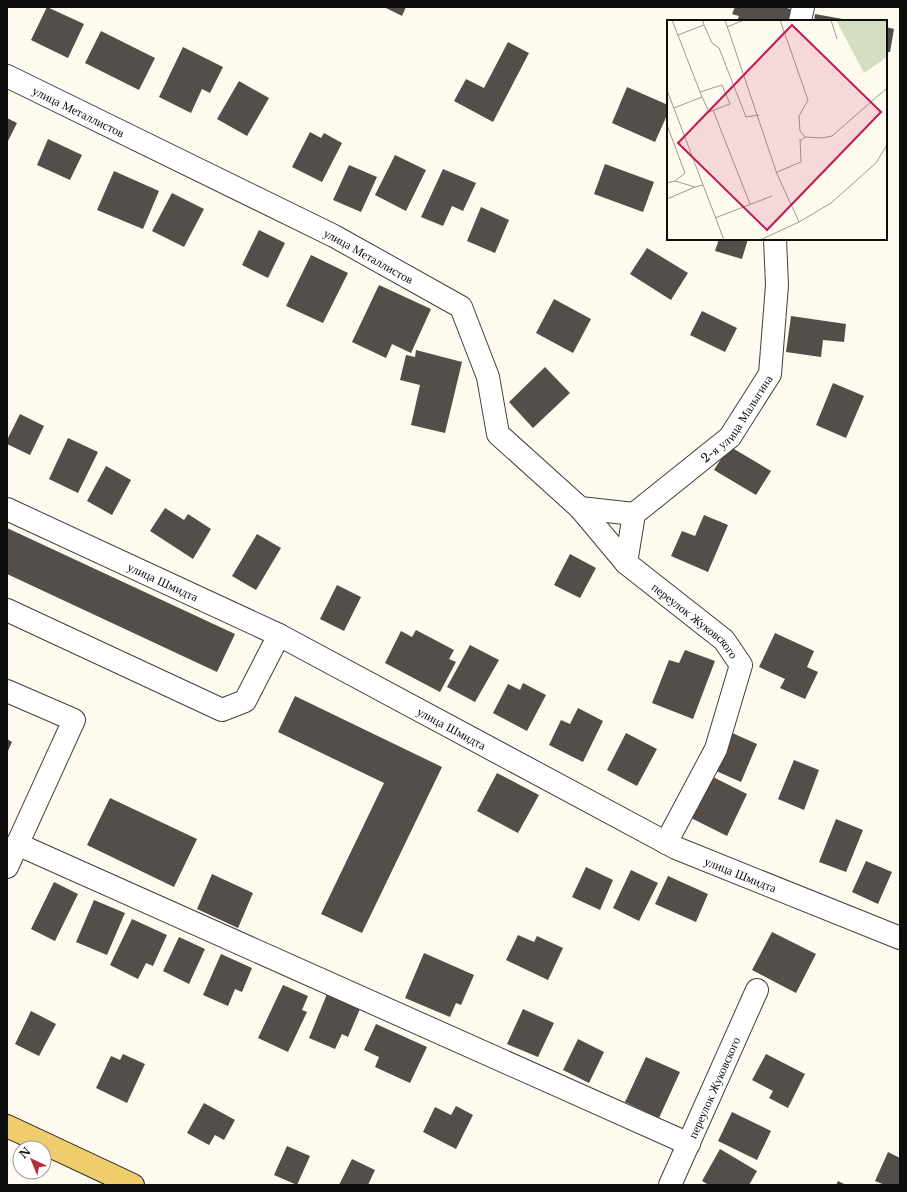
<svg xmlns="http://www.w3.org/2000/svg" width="907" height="1192" font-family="'Libre Baskerville',serif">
<rect width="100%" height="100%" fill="#fefaed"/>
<path fill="#544e4a" d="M 47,7 L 84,24 L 68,58 L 31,40 Z
M 384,7 L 406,7 L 402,16 Z
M 735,7 L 784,7 L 793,10 L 789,21 L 737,21 L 739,16 L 732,14 Z
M 815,14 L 848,20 L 848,21 L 814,21 Z
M 886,27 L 894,29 L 890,52 L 886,52 Z
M 101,31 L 155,58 L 139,90 L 85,63 Z
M 508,42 L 529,53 L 493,122 L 454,101 L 466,79 L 484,88 Z
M 183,47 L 223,67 L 210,93 L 202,89 L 191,113 L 159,97 Z
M 239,81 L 269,98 L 247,136 L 217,119 Z
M 627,87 L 668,105 L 668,113 L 655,142 L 612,123 Z
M 7,118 L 17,123 L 7,143 Z
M 310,132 L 321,138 L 324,133 L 342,143 L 322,182 L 292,167 Z
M 48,139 L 82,155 L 70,180 L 37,165 Z
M 395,155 L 426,170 L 406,211 L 375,195 Z
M 605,164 L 654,182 L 643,212 L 594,194 Z
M 349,165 L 377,177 L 361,212 L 333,200 Z
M 443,169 L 476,183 L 463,211 L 452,206 L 443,226 L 421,217 Z
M 114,171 L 159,191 L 143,229 L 97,210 Z
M 172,193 L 204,209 L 184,247 L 152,231 Z
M 481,207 L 509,220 L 495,253 L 467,241 Z
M 259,230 L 285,243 L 268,278 L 242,265 Z
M 719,239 L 748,239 L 742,259 L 715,251 Z
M 647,248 L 688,273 L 671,300 L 630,274 Z
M 311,255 L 348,273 L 323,323 L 286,306 Z
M 379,285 L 431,309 L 411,353 L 392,344 L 386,358 L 352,342 Z
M 554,299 L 591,319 L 573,353 L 536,333 Z
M 702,311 L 737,328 L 725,352 L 690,335 Z
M 791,316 L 846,324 L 844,342 L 823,340 L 821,357 L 786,352 Z
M 416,350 L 462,362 L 445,433 L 411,425 L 420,385 L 400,380 L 406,355 L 415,357 Z
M 545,367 L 570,393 L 533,428 L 509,402 Z
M 833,383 L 864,396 L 846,438 L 816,425 Z
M 20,414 L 44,426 L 30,455 L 7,444 L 7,440 Z
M 68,438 L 98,452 L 78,493 L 49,479 Z
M 729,446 L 771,471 L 756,495 L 714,470 Z
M 106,466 L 131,480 L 112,515 L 87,501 Z
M 165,508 L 184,520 L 188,514 L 211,529 L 193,559 L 150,531 Z
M 704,515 L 728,525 L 708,572 L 671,556 L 682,531 L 695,536 Z
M 7,528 L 235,634 L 217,672 L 7,574 Z
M 257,534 L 281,548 L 256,590 L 232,576 Z
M 570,554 L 596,568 L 580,598 L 554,585 Z
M 337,585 L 361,597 L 344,631 L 320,619 Z
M 416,630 L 454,650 L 449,659 L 456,662 L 440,692 L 385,663 L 401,631 L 412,637 Z
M 775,633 L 814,651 L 807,667 L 818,672 L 805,699 L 780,688 L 785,679 L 759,667 Z
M 470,645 L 499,660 L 475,702 L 447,687 Z
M 685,650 L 715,661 L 693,719 L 652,703 L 669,660 L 679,663 Z
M 523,683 L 546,695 L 527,731 L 493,713 L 508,684 L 520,690 Z
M 295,696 L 442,767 L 362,933 L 321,914 L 384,783 L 278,732 Z
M 578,708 L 603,721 L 583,762 L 549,745 L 561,720 L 570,724 Z
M 730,732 L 757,744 L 741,782 L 714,770 Z
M 626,733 L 657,749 L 637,786 L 607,770 Z
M 7,739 L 12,742 L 7,753 Z
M 794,760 L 819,770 L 804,810 L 778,799 Z
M 497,773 L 539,795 L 518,833 L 477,811 Z
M 711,776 L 747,794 L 727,836 L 691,818 Z
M 110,798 L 197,839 L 174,887 L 87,845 Z
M 836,819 L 863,830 L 846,872 L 819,862 Z
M 866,861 L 892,872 L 878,904 L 852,892 Z
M 586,867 L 613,880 L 600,910 L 572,897 Z
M 631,870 L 658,883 L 639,921 L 613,908 Z
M 212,874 L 253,893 L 238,928 L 197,909 Z
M 668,876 L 708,894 L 696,922 L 655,904 Z
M 54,882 L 78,894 L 55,941 L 31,929 Z
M 94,900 L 125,913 L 107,955 L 76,942 Z
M 132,919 L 167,935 L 153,966 L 146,963 L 138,979 L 110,965 Z
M 772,932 L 816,954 L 796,993 L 752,970 Z
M 518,935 L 534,942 L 537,936 L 563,948 L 548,980 L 506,960 Z
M 179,937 L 205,949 L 189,984 L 163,971 Z
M 424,953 L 474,975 L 461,1005 L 456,1003 L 450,1017 L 405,998 Z
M 221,954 L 252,968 L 242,992 L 235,989 L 228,1006 L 203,995 Z
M 283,985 L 308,996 L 302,1010 L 307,1012 L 288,1052 L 258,1038 Z
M 327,994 L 360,1009 L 348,1037 L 342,1034 L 335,1049 L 309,1038 Z
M 523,1009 L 554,1023 L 538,1057 L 507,1044 Z
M 31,1011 L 56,1024 L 39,1056 L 15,1044 Z
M 376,1024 L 427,1047 L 410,1083 L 375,1067 L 379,1057 L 364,1050 Z
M 578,1039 L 604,1052 L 589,1083 L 563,1070 Z
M 123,1054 L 145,1064 L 127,1103 L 96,1088 L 111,1056 L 120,1060 Z
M 766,1054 L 805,1074 L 788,1108 L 769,1098 L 773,1091 L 752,1080 Z
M 646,1057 L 680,1072 L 659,1118 L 625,1102 Z
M 204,1103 L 235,1120 L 224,1140 L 215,1135 L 209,1145 L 187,1133 Z
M 456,1106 L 473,1115 L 456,1149 L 423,1132 L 435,1107 L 451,1115 Z
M 732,1112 L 771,1131 L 757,1160 L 718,1141 Z
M 287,1146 L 310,1156 L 297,1185 L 274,1175 Z
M 720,1149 L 757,1171 L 749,1185 L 709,1185 L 702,1181 Z
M 888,1152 L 900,1158 L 900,1185 L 885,1185 L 875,1181 Z
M 352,1159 L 375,1170 L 368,1185 L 339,1185 Z
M 838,1181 L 846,1185 L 836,1185 Z"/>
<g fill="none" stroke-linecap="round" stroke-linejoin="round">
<g stroke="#404040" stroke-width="24">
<g id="minor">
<path d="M 800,21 L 803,7"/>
<path id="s1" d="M 7,76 L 334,236 L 461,307 L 488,377 L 498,434 L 580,508 L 634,514"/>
<path id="s2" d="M 580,508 L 626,563 L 724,640 L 741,665 L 716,749 L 666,843"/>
<path id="s3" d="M 7,509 L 279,635 L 676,848 L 900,938"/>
<path id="s4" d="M 626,563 L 634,514 L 730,437 L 770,374 L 777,285 L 775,239"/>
<path d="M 7,610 L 222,710 L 245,701 L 279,635"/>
<path d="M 7,691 L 74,720 L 7,867"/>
<path d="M 17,844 L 689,1144"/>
<path id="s5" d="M 670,1185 L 757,990"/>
</g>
</g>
<g stroke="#1e1e1e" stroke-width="24">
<path id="major" d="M 7,1126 L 133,1185"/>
</g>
<use href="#minor" stroke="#fff" stroke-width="22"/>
<use href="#major" stroke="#efcc6c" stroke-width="22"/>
</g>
<g text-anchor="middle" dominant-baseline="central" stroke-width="4" stroke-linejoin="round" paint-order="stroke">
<g font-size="12" fill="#0d0d0d" stroke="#fff">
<text stroke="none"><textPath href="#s1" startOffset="80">улица Металлистов</textPath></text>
<text stroke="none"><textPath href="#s1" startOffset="404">улица Металлистов</textPath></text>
<text stroke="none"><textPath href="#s4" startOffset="191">2-я улица Малыгина</textPath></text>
<text stroke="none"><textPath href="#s3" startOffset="172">улица Шмидта</textPath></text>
<text stroke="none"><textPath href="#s2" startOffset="162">переулок Жуковского</textPath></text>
<text stroke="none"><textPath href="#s3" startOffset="496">улица Шмидта</textPath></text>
<text stroke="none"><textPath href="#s3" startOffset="820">улица Шмидта</textPath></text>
<text stroke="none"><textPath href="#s5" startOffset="107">переулок Жуковского</textPath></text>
</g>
</g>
<g transform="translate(667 20)">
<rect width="220" height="220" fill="#fefaed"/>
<path d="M 169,0 L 220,0 L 220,37 L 197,53 Z" fill="#d5dec0"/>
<path fill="none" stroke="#9e9b93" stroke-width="1" d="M 5,0 L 35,77 L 7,88M 58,0 L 110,154 L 132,202M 113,0 L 141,80 L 132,96 L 133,111 L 138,117M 164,0 L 170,19M 37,5 L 45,23 L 52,28 L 79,97 L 92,95M 60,7 L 77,0M 11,15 L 37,5 L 36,0M 0,70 L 57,220M 33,72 L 55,65 L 63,84 L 42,92 L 35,77M 46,90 L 83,184M 0,105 L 18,153 L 8,161M 133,121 L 138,117 L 155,118 L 165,116 L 220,68M 110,152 L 134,142 L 133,119M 0,163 L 8,161 L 28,167 L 36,165M 0,179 L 28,167M 48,198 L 105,176M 93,220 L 132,202 L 164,183 L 209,143 L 220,125"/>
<path fill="#c2185b" fill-opacity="0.15" stroke="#c2185b" stroke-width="2" d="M 125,5 L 214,92 L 100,210 L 11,123 Z"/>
<rect width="220" height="220" fill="none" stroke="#0d0d0d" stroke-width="2"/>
</g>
<rect width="907" height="1192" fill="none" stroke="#0d0d0d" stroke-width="16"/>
<g transform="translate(32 1160) rotate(316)"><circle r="19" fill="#ffffff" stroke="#9e9e9e"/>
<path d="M0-3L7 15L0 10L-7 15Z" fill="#b32e37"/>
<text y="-6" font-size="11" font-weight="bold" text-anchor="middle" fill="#0d0d0d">N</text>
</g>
</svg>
